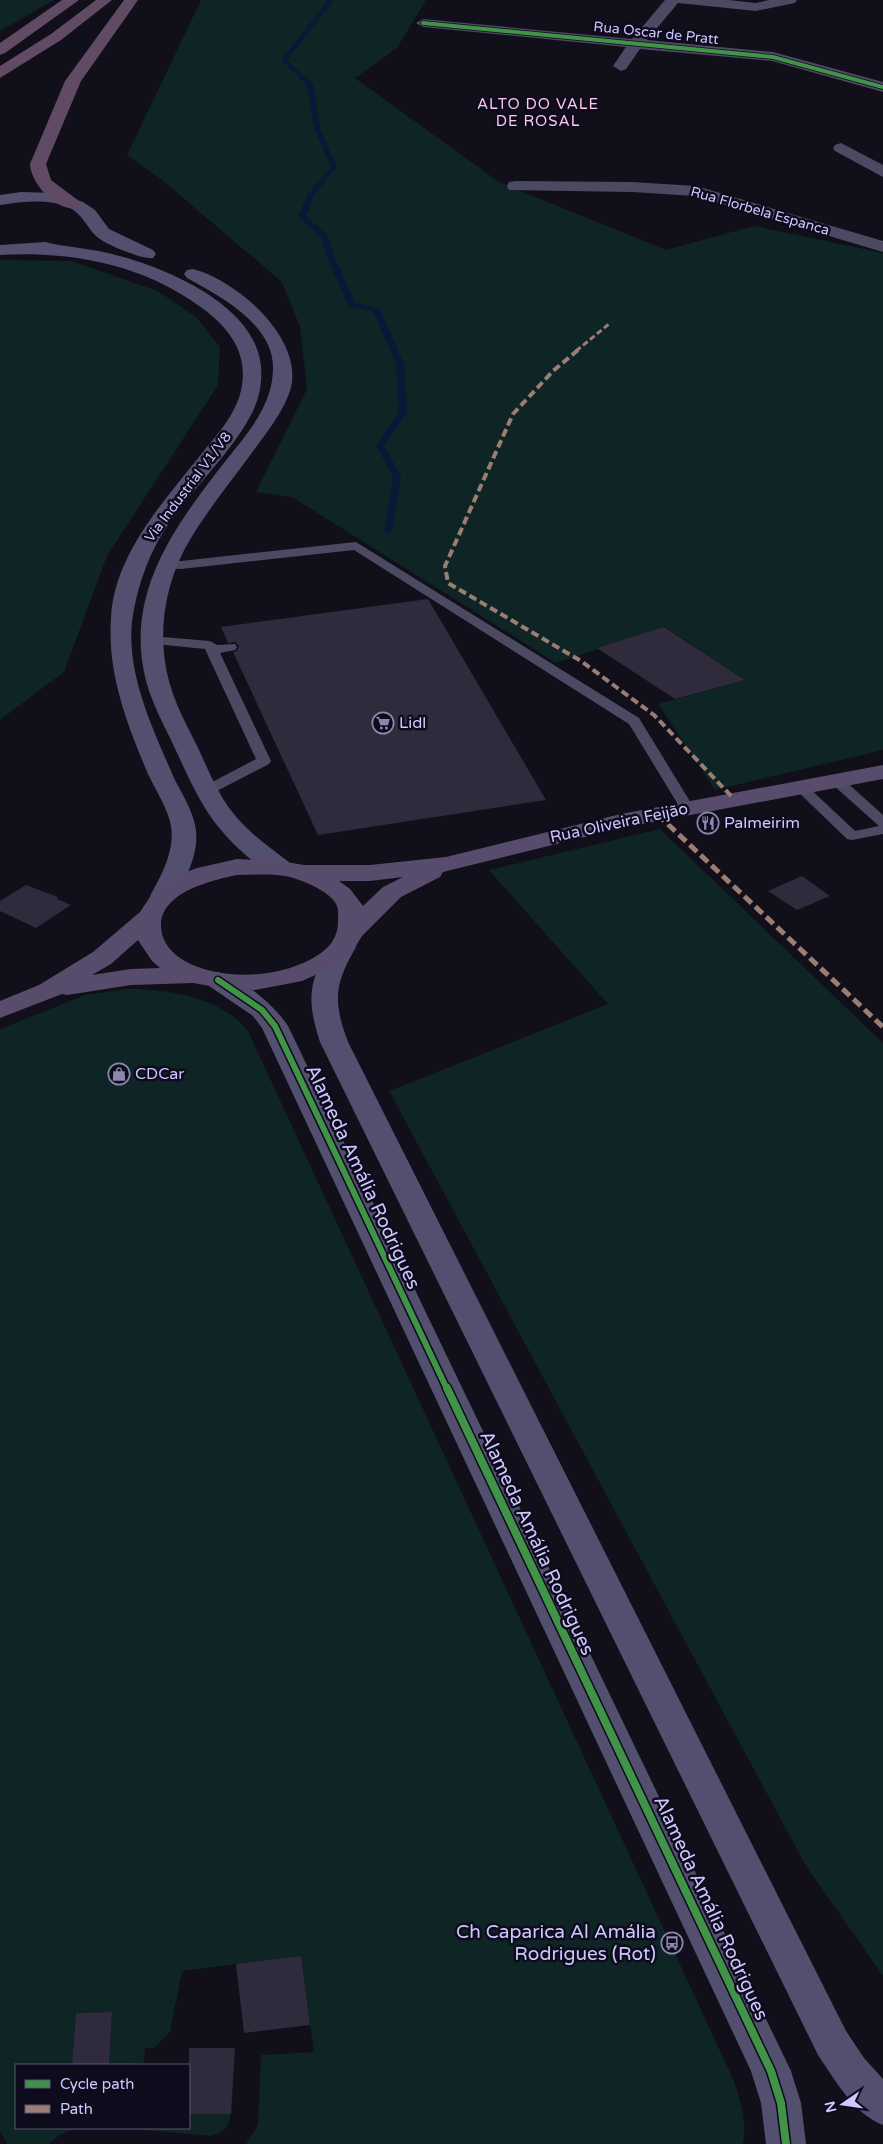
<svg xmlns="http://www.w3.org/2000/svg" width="883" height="2144" font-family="'Varela Round',sans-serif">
<rect width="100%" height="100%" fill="#110f19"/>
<path fill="#0e2425" d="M 0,0 L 54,0 L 0,31 Z
M 201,0 L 426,0 L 397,48 L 355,78 L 499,182 L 666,250 L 754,226 L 883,253 L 883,750 L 715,790 L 658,704 L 745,680 L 665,627 L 556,663 L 292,497 L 256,492 L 307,389 L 300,327 L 282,282 L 162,180 L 127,155 Z
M 0,260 L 71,261 L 158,291 L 196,317 L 220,347 L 218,385 L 107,556 L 64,672 L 0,720 Z
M 660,829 L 883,1043 L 883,1976 L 806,1866 L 389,1091 L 608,1004 L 489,870 Z
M 126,989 C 168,989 221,997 248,1031 L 734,2081 C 741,2103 747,2121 743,2144 L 246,2144 L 258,2125 L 261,2055 L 314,2052 L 300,1956 L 182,1971 L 170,2032 L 154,2048 L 145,2048 L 144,2063 L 135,2063 L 134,2065 L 109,2065 L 112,2012 L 76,2013 L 72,2065 L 16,2065 L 16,2128 L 78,2128 L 61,2134 L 49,2144 L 7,2144 L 0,2131 L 0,1029 L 85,995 Z
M 189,2114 L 231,2114 C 229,2127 223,2132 211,2136 L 121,2128 L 189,2128 Z"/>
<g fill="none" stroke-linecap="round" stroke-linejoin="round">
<path fill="#081837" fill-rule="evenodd" d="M 328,0 L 334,0 L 287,60 L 313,84 L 320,128 L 337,167 L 314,195 L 306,216 L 328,236 L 335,258 L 355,303 L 380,309 L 404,364 L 407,412 L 384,446 L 401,476 L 392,531 L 388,534 L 384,531 L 393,476 L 376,446 L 399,412 L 396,364 L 373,311 L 349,307 L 327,258 L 321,237 L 298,216 L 308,194 L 331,167 L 314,128 L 307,85 L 281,60 Z"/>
</g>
<path fill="#2f2b3d" d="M 428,599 L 546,800 L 318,835 L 233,652 L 237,651 L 239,646 L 235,642 L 228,643 L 221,627 Z
M 664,627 L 745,680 L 675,699 L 597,648 Z
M 802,876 L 830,896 L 797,910 L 768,891 Z
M 26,885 L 58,897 L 57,899 L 71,905 L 36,928 L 0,911 L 0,901 Z
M 301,1956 L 310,2025 L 244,2033 L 236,1964 Z
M 112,2012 L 109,2065 L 72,2065 L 76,2013 Z
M 189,2048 L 235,2048 L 231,2114 L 189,2114 Z"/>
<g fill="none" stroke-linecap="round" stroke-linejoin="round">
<path fill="#4b4a62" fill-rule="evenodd" d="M 356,542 L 639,718 L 694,808 L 692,811 L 682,811 L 629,724 L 354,550 L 181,569 L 166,568 L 160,564 L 166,560 L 181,561 Z
M 151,636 L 210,641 L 217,645 L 235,644 L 237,647 L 235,650 L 220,653 L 271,761 L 269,764 L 213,793 L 203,793 L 201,790 L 203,787 L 256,759 L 205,649 L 146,643 L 144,640 L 146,637 Z
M 837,777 L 842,778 L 883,815 L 883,834 L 852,840 L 847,839 L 793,787 L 795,784 L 805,784 L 855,831 L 879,826 L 832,784 L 830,781 Z"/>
<path fill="#4b4a62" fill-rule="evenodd" d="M 665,0 L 728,0 L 756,3 L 769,0 L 797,0 L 795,3 L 756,11 L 678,3 L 647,40 L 773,52 L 883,82 L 883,92 L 772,61 L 640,49 L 626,69 L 621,71 L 613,66 L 626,47 L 423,27 L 416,23 L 423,19 L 632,39 Z
M 841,143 L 883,165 L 883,177 L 835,151 L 833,148 L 835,145 Z
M 515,181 L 632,182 L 696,186 L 883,241 L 883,252 L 695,196 L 632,192 L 509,190 L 507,186 L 509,182 Z"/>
<path fill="#52506e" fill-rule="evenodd" d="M 21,192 L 56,193 L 83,202 L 95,210 L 109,229 L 153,250 L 156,254 L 153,258 C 143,260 104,244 96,236 C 86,226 83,215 70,208 C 48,198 22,202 0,205 L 0,195 Z
M 45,242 C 65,247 87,248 108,253 C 156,264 232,295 254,342 C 265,364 263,391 252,413 C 233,451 192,489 167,526 C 150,552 140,579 134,609 C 122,666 152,727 174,778 C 181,792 192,809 195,825 C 201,850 186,881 172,901 L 163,904 L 154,901 L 150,896 C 162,875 175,850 171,826 C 168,809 155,789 148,774 C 127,724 107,673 111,618 C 114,554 165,500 203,452 C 219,432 238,412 242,385 C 248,346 222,321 192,301 C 136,263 66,251 0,255 L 0,245 Z
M 193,269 C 237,280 306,340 290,391 C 283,411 271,427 259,443 C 236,475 211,505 191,538 C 163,584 155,640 172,691 C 179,712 190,731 199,750 C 210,774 220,799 238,819 C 253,836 272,849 290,863 L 294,868 L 290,873 C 283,875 278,876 272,873 C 250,862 227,839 213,820 C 195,795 184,767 171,740 C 163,724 155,708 149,691 C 121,603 168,535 220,468 C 243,438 272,409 273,370 C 275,325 220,296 187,278 L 184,274 L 187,270 Z
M 343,939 L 352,941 L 356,947 C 334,985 333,1001 348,1042 L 846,2031 L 864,2058 L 883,2079 L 883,2125 C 854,2114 835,2080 818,2055 L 320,1042 C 306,999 308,979 334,941 Z
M 218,972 C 243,978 274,1005 288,1026 L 791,2071 L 801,2103 L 806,2144 L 766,2144 L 761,2103 L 751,2071 L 262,1028 L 253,1016 L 209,986 L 205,980 L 209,974 Z"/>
<path fill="#584c6c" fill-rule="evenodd" d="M 883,765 L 883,779 L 621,828 L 443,872 L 440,877 L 401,897 L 362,936 L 351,954 L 338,965 L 302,981 L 255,990 L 228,989 L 193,983 L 131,985 L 67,995 L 62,994 L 0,1018 L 0,1001 L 39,985 L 93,952 L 140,912 L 150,897 L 164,884 L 181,874 L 197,868 L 237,859 L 280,861 L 304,865 L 370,865 L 446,857 L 621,814 ZM 237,875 C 254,875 273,873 290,877 C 304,881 332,892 337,906 C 339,911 338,917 338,922 C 338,932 334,941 327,948 C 292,979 222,983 183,960 C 173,954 165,945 162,934 C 153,894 209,881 237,875 ZM 403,877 L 383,887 L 363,906 L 350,889 L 339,881 L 370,881 ZM 138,940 L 152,961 L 160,968 L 131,969 L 92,975 L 111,964 Z"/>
<path fill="#614a63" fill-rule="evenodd" d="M 62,0 L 79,0 L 5,53 L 0,55 L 0,43 Z
M 96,0 L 112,0 L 61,40 L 0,78 L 0,66 L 51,34 Z
M 124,0 L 138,0 L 81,81 L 46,164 L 51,180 L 83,204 L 80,208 C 58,213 31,185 30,164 L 65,81 Z"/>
<path stroke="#9b7d72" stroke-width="3" stroke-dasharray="6 3" stroke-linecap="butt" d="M 576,351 L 609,324"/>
<path stroke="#9b7d72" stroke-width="4" stroke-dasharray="8 4" stroke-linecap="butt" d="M 578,350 L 553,371 L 513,414 L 445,566 L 448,583 L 581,661 L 654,715 L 734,799"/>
<path stroke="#9b7d72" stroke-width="5" stroke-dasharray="10 5" stroke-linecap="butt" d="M 657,814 L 883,1027"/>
<g stroke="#0e0b1d" stroke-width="5.5">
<path id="cycleway-far2" d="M 423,23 L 773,57 L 883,87"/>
</g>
<g stroke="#0e0b1d" stroke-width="9">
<path id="cycleway-far1" d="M 218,980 L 262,1010 L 275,1026 L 447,1389"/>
</g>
<g stroke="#0e0b1d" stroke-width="11">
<path id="cycleway" d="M 447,1388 L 771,2071 L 781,2103 L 786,2144"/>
</g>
<use href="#cycleway-far2" stroke="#419447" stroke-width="4"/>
<use href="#cycleway-far1" stroke="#419447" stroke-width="6"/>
<use href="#cycleway" stroke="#419447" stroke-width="8"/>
</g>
<defs>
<g id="supermarket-ring" transform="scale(1.125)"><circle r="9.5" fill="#0e0b1d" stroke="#8c87ae" stroke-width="1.5"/><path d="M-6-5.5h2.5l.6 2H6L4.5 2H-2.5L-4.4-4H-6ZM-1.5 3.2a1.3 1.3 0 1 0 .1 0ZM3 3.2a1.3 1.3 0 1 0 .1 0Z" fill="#8c87ae"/></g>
<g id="restaurant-ring" transform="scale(1.125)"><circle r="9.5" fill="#0e0b1d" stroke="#8c87ae" stroke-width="1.5"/><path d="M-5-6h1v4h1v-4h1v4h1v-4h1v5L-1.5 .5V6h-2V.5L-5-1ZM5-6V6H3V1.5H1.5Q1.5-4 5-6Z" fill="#8c87ae"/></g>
<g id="shop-ring" transform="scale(1.125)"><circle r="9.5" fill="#0e0b1d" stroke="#8c87ae" stroke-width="1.5"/><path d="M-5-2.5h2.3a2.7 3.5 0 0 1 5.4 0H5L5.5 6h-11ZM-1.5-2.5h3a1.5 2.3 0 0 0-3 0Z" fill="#8c87ae"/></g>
<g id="bus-ring" transform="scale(1.125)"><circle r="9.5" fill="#0e0b1d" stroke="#8c87ae" stroke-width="1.5"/><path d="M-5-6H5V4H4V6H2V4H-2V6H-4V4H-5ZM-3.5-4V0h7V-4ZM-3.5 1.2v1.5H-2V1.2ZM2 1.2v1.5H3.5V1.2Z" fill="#8c87ae"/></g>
</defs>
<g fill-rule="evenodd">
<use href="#supermarket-ring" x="383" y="723"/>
<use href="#restaurant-ring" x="708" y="823"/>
<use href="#shop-ring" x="119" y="1074"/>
<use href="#bus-ring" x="672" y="1943"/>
</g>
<g text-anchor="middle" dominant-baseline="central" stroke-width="5" stroke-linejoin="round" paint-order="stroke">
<g font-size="14" fill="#cec7ff" stroke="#0e0b1d">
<text transform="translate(656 33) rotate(6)">Rua Oscar de Pratt</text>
<text transform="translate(760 211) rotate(16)">Rua Florbela Espanca</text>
<text transform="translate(188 487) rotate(-53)">Via Industrial V1/V8</text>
</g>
<g font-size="15" letter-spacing="1" fill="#ffc9eb" stroke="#0e0b1d">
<text x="538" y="104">ALTO DO VALE<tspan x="538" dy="17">DE ROSAL</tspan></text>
</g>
<g font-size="16" fill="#cec7ff" stroke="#0e0b1d" text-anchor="start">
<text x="399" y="723">Lidl</text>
<text x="724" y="823">Palmeirim</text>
<text x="135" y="1074">CDCar</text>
</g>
<g font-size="16" fill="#cec7ff" stroke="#0e0b1d">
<text transform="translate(619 823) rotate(-12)">Rua Oliveira Feijão</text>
</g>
<g font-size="19" fill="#cec7ff" stroke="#0e0b1d">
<text transform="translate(363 1177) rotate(65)">Alameda Amália Rodrigues</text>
<text transform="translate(537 1543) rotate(65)">Alameda Amália Rodrigues</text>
<text transform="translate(711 1908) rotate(65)">Alameda Amália Rodrigues</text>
</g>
<g font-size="19" fill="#cec7ff" stroke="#0e0b1d" text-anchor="end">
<text x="656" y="1932">Ch Caparica Al Amália<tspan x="656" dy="22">Rodrigues (Rot)</tspan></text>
</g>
</g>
<rect x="15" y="2064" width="175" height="65" fill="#0e0b1d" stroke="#5b5677"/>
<rect x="25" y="2080" width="25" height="8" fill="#419447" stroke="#5b5677"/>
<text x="60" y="2089" font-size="15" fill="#cec7ff">Cycle path</text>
<rect x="25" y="2105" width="25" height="8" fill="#9b7d72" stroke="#5b5677"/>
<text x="60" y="2114" font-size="15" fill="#cec7ff">Path</text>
<g transform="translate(843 2104) rotate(257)" stroke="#0e0b1d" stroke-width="4" paint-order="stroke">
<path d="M0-4L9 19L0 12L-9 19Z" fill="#cec7ff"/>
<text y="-8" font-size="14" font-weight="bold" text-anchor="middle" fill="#cec7ff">N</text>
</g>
</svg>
